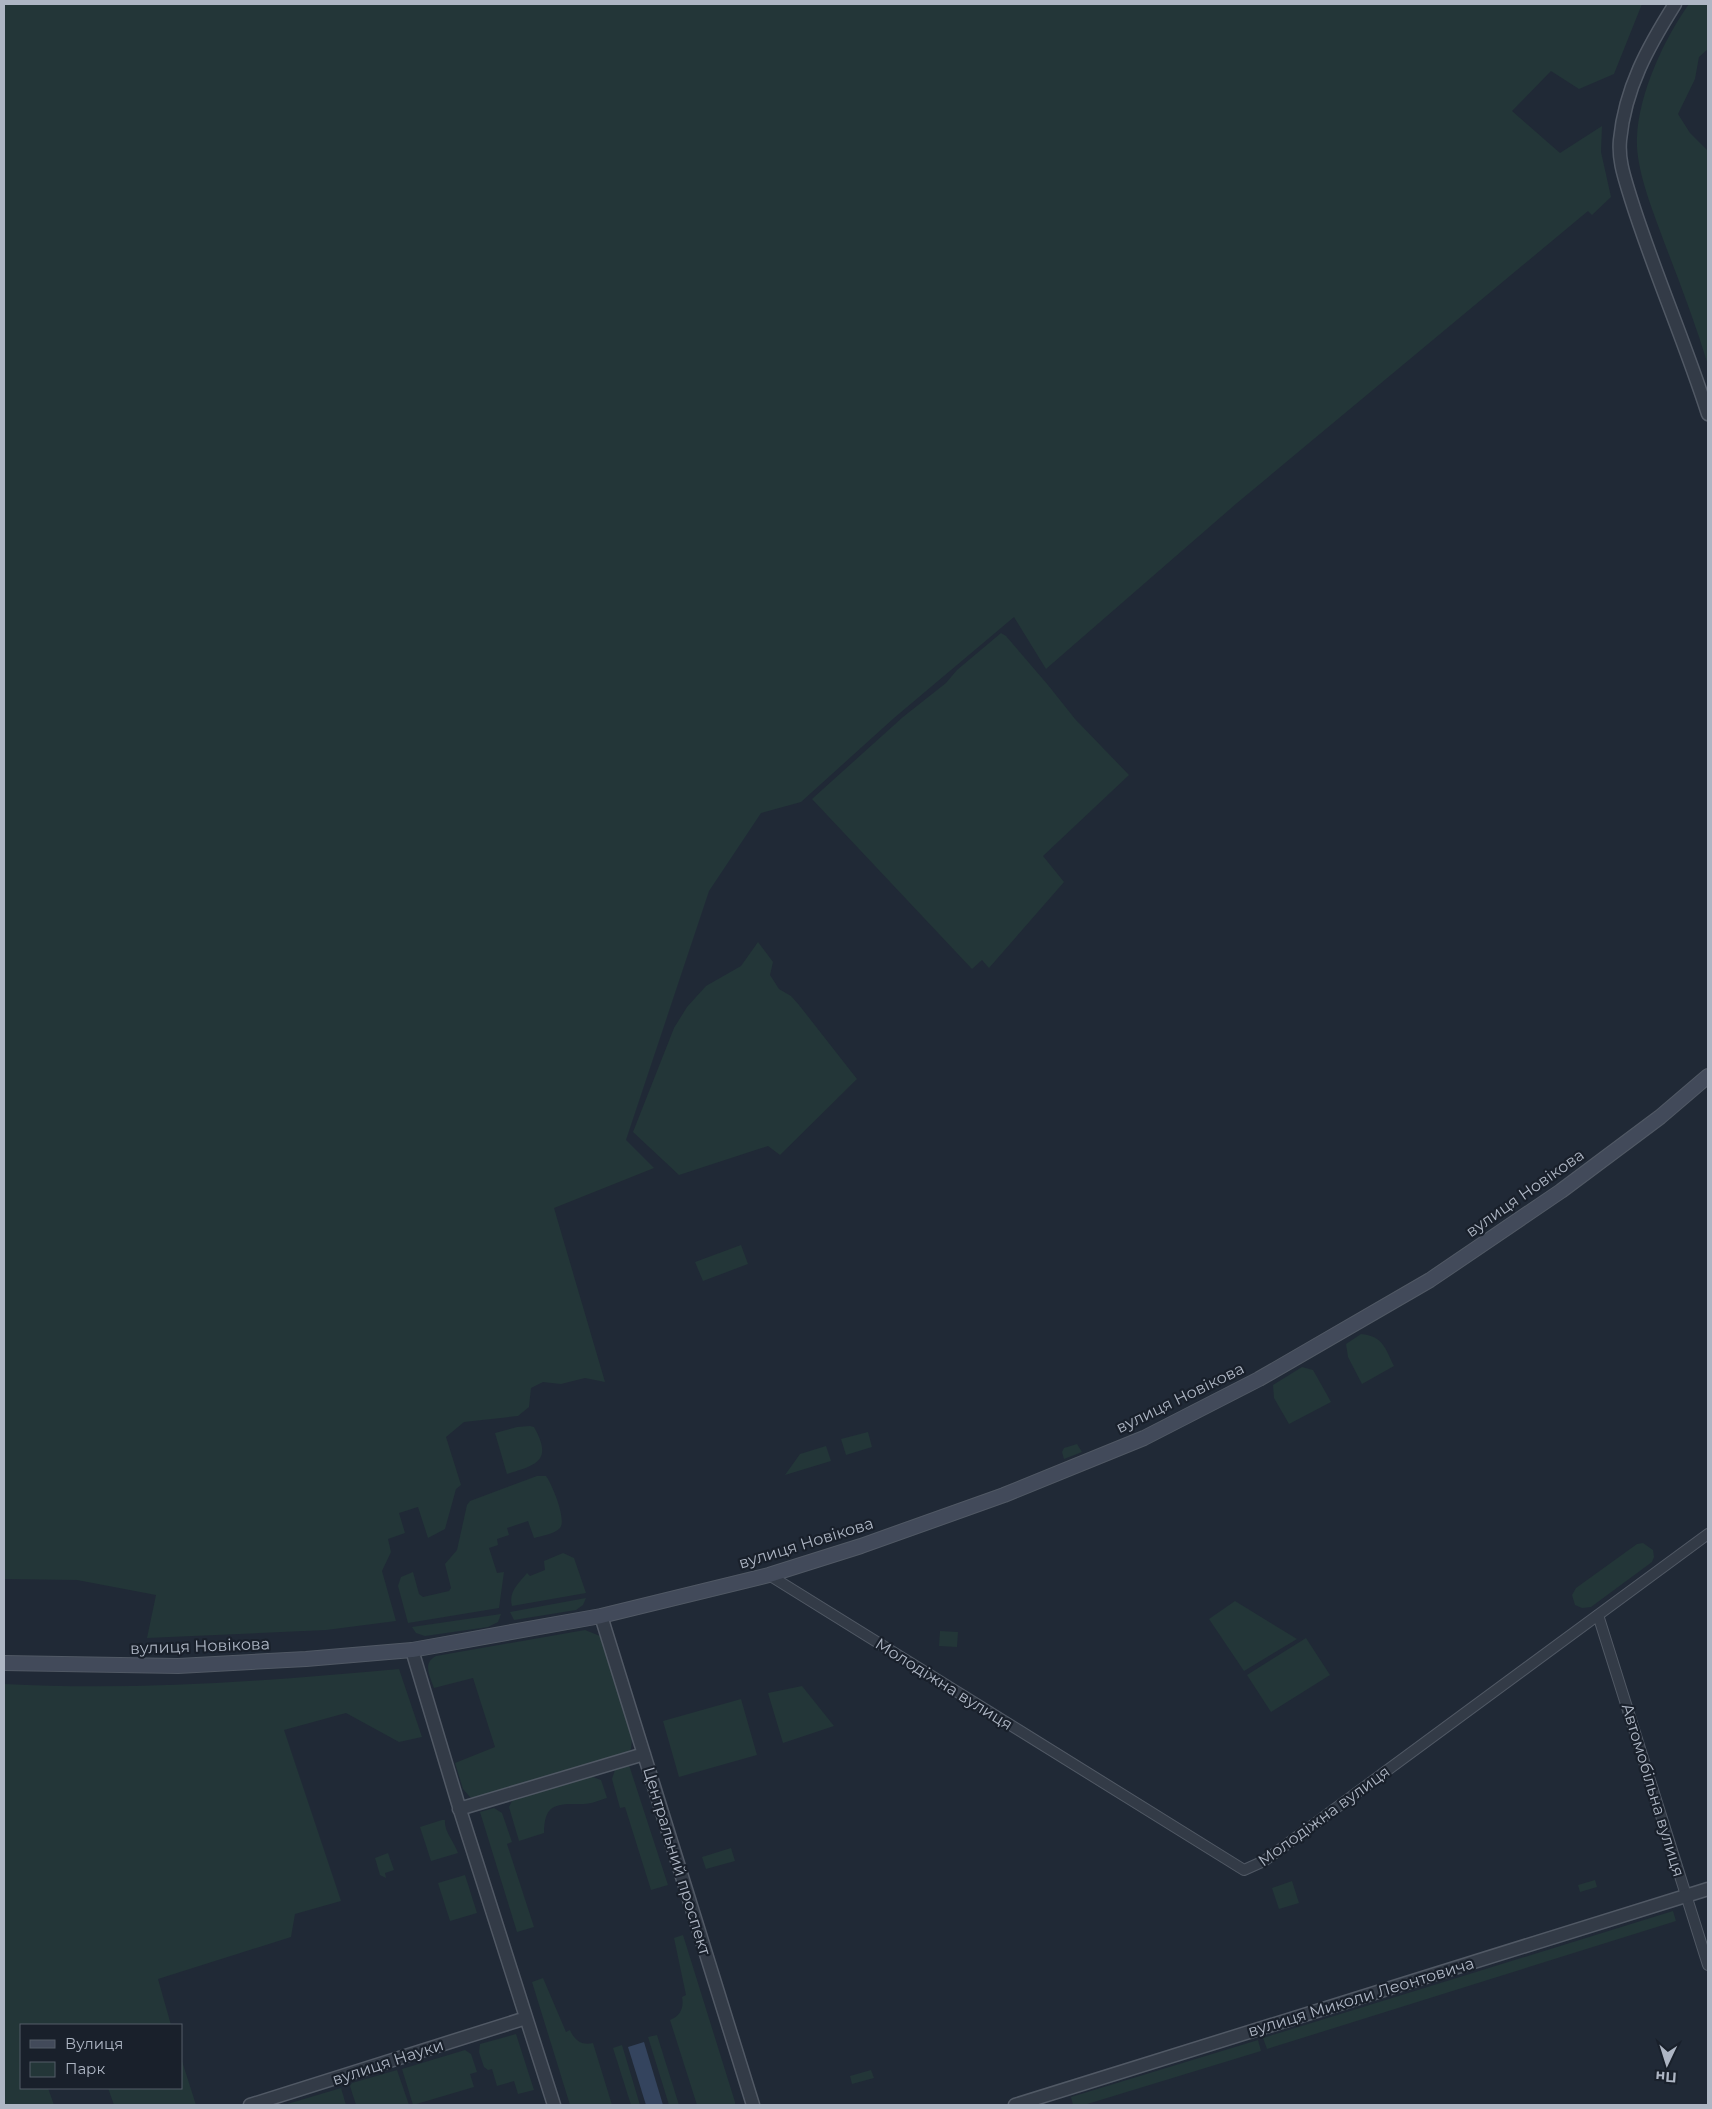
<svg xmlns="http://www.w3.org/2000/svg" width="1712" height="2109" font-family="Montserrat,sans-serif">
<rect width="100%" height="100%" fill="#202936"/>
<path fill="#233638" d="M 4,4 L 1642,4 L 1614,74 L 1579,89 L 1551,71 L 1512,111 L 1560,153 L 1602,126 L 1601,152 L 1611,197 L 1592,215 L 1588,211 L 1237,503 L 1046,669 L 1014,617 L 894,718 L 801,802 L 761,813 L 709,891 L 626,1140 L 654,1168 L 554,1208 L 605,1382 L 585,1378 L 561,1384 L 543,1382 L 531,1388 L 529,1407 L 518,1416 L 464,1422 L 446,1437 L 461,1485 L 456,1489 L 445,1529 L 428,1538 L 418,1507 L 399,1513 L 405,1533 L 388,1539 L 391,1552 L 382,1571 L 396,1621 L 326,1630 L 147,1638 L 156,1595 L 77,1580 L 4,1579 Z
M 1689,4 L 1708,4 L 1708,49 L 1699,57 L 1695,79 L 1678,114 L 1690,133 L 1708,151 L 1708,365 C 1696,325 1681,286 1666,247 C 1655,216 1635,170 1637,137 C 1639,93 1664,39 1689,4 Z
M 1001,633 L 1006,636 L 1048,685 L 1075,719 L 1129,775 L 1043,856 L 1064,882 L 989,968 L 982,960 L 972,969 L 812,799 L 903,717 L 946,683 L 957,670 Z
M 758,942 L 773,962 L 770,975 L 779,989 L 791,996 L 799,1005 L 857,1079 L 780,1155 L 768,1146 L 679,1175 L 633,1132 L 674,1028 L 687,1007 L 706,986 L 741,966 Z
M 741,1245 L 748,1264 L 703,1281 L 695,1262 Z
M 1361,1334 C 1383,1336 1385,1348 1394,1366 L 1362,1384 L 1348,1357 L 1346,1344 Z
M 1302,1367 L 1313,1370 L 1331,1402 L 1289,1424 L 1274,1398 L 1273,1385 Z
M 530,1426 L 534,1427 C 553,1461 537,1465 507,1474 L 495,1433 L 517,1427 Z
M 868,1432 L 872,1447 L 846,1455 L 841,1439 Z
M 1077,1444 L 1082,1452 L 1064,1459 L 1062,1452 L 1064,1448 Z
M 826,1446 L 831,1461 L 785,1475 L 800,1454 Z
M 537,1476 L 546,1476 C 552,1484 567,1520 560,1528 C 555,1534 541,1536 534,1538 L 528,1521 L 507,1528 L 509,1535 L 497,1539 L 498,1545 L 489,1548 L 497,1573 L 504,1572 L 499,1608 L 408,1623 L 398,1586 L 401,1577 L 413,1572 L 419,1594 L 423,1597 L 449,1591 L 451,1588 L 445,1564 L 457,1550 L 467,1505 L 470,1501 Z
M 1643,1543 L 1653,1550 L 1654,1557 L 1652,1562 L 1591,1607 L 1582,1608 L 1575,1605 L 1572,1595 L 1576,1588 L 1637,1544 Z
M 563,1553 L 574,1558 L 586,1593 L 512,1606 C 508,1592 519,1583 527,1573 L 530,1576 L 545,1570 L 544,1561 Z
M 586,1598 L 583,1605 L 576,1610 L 514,1620 L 510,1612 Z
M 1235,1601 L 1297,1639 L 1244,1671 L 1209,1619 Z
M 501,1614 L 498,1622 L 488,1627 L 425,1636 L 416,1633 L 412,1627 Z
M 585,1630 L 600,1636 L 632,1738 L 631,1749 L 627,1753 L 475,1798 L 470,1797 L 463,1789 L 455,1763 L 495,1747 L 473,1678 L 434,1688 C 430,1676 422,1663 436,1656 Z
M 940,1631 L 958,1632 L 957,1647 L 939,1646 Z
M 1306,1638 L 1330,1675 L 1271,1712 L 1247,1675 Z
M 399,1669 L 422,1737 L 399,1742 L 346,1713 L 284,1730 L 341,1901 L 295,1914 L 291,1937 L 158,1979 L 171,2025 L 21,2025 L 21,2088 L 48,2088 L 54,2105 L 4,2105 L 4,1684 C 136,1691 267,1681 399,1669 Z
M 802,1686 L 834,1726 L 783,1743 L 768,1693 Z
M 741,1699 L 757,1755 L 679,1777 L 663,1721 Z
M 629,1765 L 668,1885 L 651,1890 L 625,1807 L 620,1808 L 612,1779 L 615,1770 Z
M 590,1776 L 601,1780 L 607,1798 C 600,1800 591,1804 584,1804 C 558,1804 544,1802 544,1833 L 519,1841 L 509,1807 L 512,1801 Z
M 494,1808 L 502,1813 L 512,1842 L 507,1844 L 534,1927 L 517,1932 L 480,1812 Z
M 442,1820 L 445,1820 C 444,1832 454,1841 458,1853 L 431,1861 L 420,1827 Z
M 731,1848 L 735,1861 L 706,1869 L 702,1857 Z
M 388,1853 L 394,1870 L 385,1873 L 386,1878 L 380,1875 L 375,1858 Z
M 465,1875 L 477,1913 L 450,1921 L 438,1883 Z
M 1595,1880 L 1597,1887 L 1580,1892 L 1578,1885 Z
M 1292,1881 L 1299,1903 L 1279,1909 L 1272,1888 Z
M 1673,1911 L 1676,1921 L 1267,2049 L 1263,2038 Z
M 683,1935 L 735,2102 L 735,2105 L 697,2105 L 670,2020 C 681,2016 684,2007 682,1997 L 686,1995 L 674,1938 Z
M 543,1978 L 566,2032 L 570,2030 C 574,2040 582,2046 593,2043 L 612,2105 L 570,2105 L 532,1982 Z
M 516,2034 L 534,2090 L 518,2094 L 514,2081 L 497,2086 L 492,2069 L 488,2070 L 484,2067 L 479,2052 L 480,2044 Z
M 657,2035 L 679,2105 L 669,2105 L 648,2037 Z
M 1258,2040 L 1261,2051 L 1084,2105 L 1073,2105 L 1071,2097 Z
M 622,2045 L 640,2105 L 631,2105 L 613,2048 Z
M 465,2050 L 471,2054 L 477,2072 L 470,2074 L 474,2087 L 413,2105 L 402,2069 Z
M 181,2058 L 196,2105 L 114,2105 L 108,2088 L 181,2088 Z
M 397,2070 L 409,2105 L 356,2105 L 350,2086 L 352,2083 Z
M 871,2070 L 874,2078 L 852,2084 L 850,2076 Z
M 341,2088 L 346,2105 L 284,2105 Z"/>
<path fill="#34445e" d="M 644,2042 L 663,2105 L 646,2105 L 628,2047 Z"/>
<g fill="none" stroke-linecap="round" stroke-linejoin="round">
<g stroke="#515965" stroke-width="12">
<path id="minor" d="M 769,1575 L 1244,1870 L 1264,1861 L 1708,1534
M 1598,1615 L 1708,1965"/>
</g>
<g stroke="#515965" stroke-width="15">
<path id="tertiary" d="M 1675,4 C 1648,47 1625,88 1620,140 C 1618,161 1625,179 1631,199 C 1654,272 1685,342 1708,414
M 601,1616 L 753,2105
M 412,1650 L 460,1810 L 554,2105
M 459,1809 L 644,1754
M 250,2105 L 526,2018
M 1015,2105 L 1708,1889"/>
</g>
<g stroke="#515965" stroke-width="16">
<path id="secondary" d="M 4,1663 L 178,1666 L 306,1659 L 412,1650 L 601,1616 L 769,1575 L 861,1546 L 1004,1495 L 1144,1438 L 1259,1379 L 1430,1280 L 1561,1191 L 1660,1117 L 1708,1076"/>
</g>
<use href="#minor" stroke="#333b47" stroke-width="10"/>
<use href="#tertiary" stroke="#333b47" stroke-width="12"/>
<use href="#secondary" stroke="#424a5a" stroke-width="14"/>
</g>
<g text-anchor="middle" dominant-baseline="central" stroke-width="4.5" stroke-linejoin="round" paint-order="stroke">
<g font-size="16" fill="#aeb6c4" stroke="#19202b">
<text transform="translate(1525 1193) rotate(-35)">вулиця Новікова</text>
<text transform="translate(1180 1398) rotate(-26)">вулиця Новікова</text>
<text transform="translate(806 1543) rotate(-17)">вулиця Новікова</text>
<text transform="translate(200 1646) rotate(-2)">вулиця Новікова</text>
<text transform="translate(944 1684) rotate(32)">Молодіжна вулиця</text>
<text transform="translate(1653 1790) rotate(73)">Автомобільна вулиця</text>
<text transform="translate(1324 1816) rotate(-36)">Молодіжна вулиця</text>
<text transform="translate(677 1861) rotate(73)">Центральний проспект</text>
<text transform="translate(1361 1997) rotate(-17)">вулиця Миколи Леонтовича</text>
<text transform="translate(388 2062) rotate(-18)">вулиця Науки</text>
</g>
</g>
<rect width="1712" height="2109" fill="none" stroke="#aeb6c4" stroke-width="10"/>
<rect x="20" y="2024" width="162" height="65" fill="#19202b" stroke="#555c68"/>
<rect x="30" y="2040" width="25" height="8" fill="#424a5a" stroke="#555c68"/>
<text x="65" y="2049" font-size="15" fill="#aeb6c4">Вулиця</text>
<rect x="30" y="2062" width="25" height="15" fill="#233638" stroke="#555c68"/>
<text x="65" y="2074" font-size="15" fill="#aeb6c4">Парк</text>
<g transform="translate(1667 2064) rotate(184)" stroke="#19202b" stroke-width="4" paint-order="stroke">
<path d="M0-4L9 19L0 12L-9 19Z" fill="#aeb6c4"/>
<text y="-8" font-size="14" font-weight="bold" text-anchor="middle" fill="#aeb6c4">Пн</text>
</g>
</svg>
